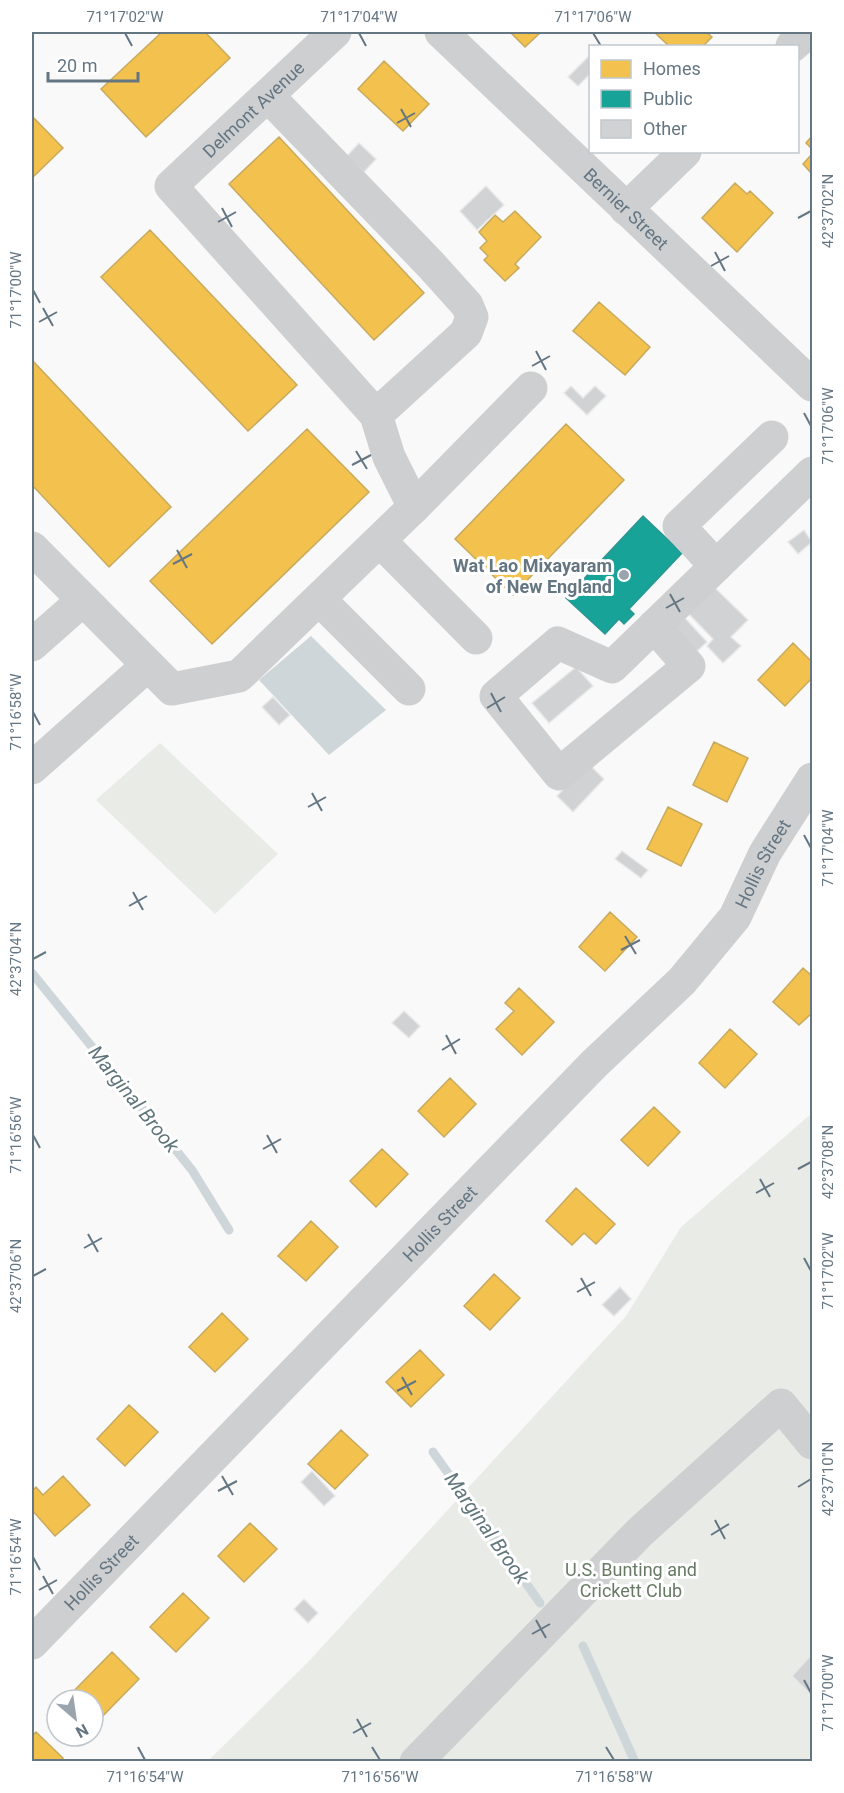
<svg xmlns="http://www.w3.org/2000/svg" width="844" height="1793" font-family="Roboto,sans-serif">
<rect width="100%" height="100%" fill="#f9f9f9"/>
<path fill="#e8ebe6" d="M 160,743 L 278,854 L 215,914 L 96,800 Z
M 812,1113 L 812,1761 L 207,1762 L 309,1661 L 626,1316 L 681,1227 Z"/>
<path fill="#ced6d9" d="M 311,636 L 386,710 L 329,755 L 259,680 Z"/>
<path fill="#f2c14e" stroke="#c8aa5e" stroke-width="1.5" d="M 162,32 L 205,32 L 230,58 L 146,137 L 101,89 Z
M 510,32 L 541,32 L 525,47 Z
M 654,32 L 706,32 L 712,37 L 703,46 L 669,46 Z
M 384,61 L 429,104 L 403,131 L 358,89 Z
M 32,116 L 63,148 L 32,178 Z
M 812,136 L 812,149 L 806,143 Z
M 279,137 L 424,293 L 374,340 L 229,184 Z
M 812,154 L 812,174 L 803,164 Z
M 735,183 L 747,194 L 750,191 L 773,213 L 737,252 L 702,218 Z
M 515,211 L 541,237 L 515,264 L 519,268 L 505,281 L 484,260 L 488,256 L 480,248 L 487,241 L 479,232 L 495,215 L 503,222 Z
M 150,230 L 297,385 L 248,431 L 101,277 Z
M 599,302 L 650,347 L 625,375 L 573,331 Z
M 32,360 L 171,507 L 109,567 L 32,485 Z
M 566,424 L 624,480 L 513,595 L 455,539 Z
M 307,429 L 369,492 L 212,644 L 150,581 Z
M 793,643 L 812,662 L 812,678 L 785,706 L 758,680 Z
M 714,742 L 748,758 L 727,802 L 693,785 Z
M 668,807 L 702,824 L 681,866 L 647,849 Z
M 610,912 L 637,937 L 605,971 L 579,947 Z
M 803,968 L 812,976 L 812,1013 L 799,1025 L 773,1002 Z
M 519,988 L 554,1022 L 522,1055 L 496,1029 L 514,1011 L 505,1003 Z
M 730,1029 L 757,1054 L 725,1088 L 699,1063 Z
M 450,1078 L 476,1104 L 444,1137 L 418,1111 Z
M 654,1107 L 680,1132 L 648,1166 L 621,1140 Z
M 382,1149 L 408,1174 L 376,1207 L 350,1181 Z
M 576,1188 L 615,1224 L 596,1244 L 584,1233 L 572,1245 L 546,1221 Z
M 311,1221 L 338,1247 L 306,1281 L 278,1256 Z
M 494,1274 L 520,1298 L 490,1330 L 464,1306 Z
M 222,1313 L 248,1339 L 215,1372 L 189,1347 Z
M 420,1350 L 444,1375 L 411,1407 L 386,1382 Z
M 129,1405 L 158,1432 L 125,1466 L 97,1439 Z
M 341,1430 L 368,1455 L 335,1489 L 308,1464 Z
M 63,1476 L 90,1505 L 55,1536 L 32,1510 L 32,1491 L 36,1487 L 43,1495 Z
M 250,1523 L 277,1549 L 244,1582 L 218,1556 Z
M 183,1593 L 209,1618 L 176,1652 L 150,1627 Z
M 112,1652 L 139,1679 L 94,1725 L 93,1700 L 67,1698 Z
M 36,1732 L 63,1758 L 60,1762 L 32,1762 L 32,1736 Z"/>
<path fill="#17a398" stroke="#2e9692" stroke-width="1.5" d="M 643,516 L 682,553 L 629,609 L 634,614 L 624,624 L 619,619 L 605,634 L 566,598 Z"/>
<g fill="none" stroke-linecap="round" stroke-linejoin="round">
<path stroke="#ced6d9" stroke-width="9" d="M 32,973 L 192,1170 L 229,1230
M 433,1452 L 540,1603
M 583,1646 L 635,1762"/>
</g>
<path fill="#d0d2d3" stroke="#e8e8e8" stroke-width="1.5" d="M 589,56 L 590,74 L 578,86 L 568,77 Z
M 359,143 L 376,159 L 364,172 L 347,156 Z
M 486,186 L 504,205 L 477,230 L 460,211 Z
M 571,386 L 583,398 L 595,386 L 606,396 L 587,415 L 564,393 Z
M 804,530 L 812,542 L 798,554 L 788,542 Z
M 713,586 L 748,620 L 731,637 L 741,646 L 723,663 L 707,646 L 713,639 L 687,612 Z
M 685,618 L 707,642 L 696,652 L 674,628 Z
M 576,667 L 593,686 L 549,723 L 532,703 Z
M 273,697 L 290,715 L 279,725 L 262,707 Z
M 588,763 L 604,779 L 573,812 L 557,796 Z
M 622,851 L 648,870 L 641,878 L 615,859 Z
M 404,1011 L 420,1026 L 409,1038 L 392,1023 Z
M 620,1287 L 631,1299 L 614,1316 L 602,1305 Z
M 312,1471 L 335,1496 L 324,1506 L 301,1482 Z
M 304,1599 L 318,1613 L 308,1623 L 294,1609 Z
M 812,1654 L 812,1696 L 792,1676 Z"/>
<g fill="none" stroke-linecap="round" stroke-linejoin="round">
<g stroke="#cecfd0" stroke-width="33">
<path id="s1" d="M 441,32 L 812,385"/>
<path d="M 792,46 L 808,32"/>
<path d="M 268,96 L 431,265 L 467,305 L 472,317 L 466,333 L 376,415"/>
<path d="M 626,209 L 685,152"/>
<path d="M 772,437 L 679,526 L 716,566 L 812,473"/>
<path d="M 414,507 L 531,388"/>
<path d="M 380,541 L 476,638"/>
<path id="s2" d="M 32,548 L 172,689 L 239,676 L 414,507 L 389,457 L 376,415 L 171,186 L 335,32"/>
<path d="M 319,599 L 409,689"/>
<path d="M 654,626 L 689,666 L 559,774 L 496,696 L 558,643 L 612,667 L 716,566"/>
<path d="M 32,645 L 83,600"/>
<path d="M 32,768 L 148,665"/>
<path id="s3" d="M 32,1643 L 594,1064 L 682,981 L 735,917 L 765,853 L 812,779"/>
<path d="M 416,1762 L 640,1532 L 781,1405 L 812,1443"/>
</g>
</g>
<path fill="none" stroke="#657683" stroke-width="2" d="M 125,33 L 132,46M 359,33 L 366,46M 593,33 L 601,46M 401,109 L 411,127M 397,123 L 415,113M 222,208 L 232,227M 798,218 L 811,211M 218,222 L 236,212M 715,252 L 725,271M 711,266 L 729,256M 33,290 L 40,303M 43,308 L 53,326M 39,322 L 57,312M 536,351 L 546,370M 532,366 L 550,356M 804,413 L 811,426M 356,451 L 367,469M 352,465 L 371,455M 177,550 L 187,568M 173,564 L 192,554M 670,594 L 680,612M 666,608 L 684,598M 491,693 L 501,712M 487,708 L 505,697M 33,712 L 40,725M 312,793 L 322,811M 308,807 L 326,797M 804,835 L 811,848M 133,892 L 143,910M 129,906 L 147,896M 625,936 L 636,954M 621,950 L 640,940M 33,959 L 46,952M 446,1035 L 456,1054M 442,1050 L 460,1039M 33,1135 L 40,1148M 267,1135 L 277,1153M 263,1149 L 281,1139M 798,1169 L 811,1162M 760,1179 L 770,1197M 756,1193 L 774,1183M 88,1234 L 98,1252M 84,1248 L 102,1238M 804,1258 L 811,1271M 33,1276 L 46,1269M 581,1278 L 591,1296M 577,1292 L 595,1282M 402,1377 L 412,1395M 397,1391 L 416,1381M 222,1476 L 233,1495M 798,1487 L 811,1479M 218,1491 L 237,1481M 715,1520 L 725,1539M 711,1535 L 729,1524M 33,1557 L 40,1570M 43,1576 L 53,1594M 39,1590 L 57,1580M 536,1620 L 546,1638M 532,1634 L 550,1624M 804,1680 L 811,1693M 357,1719 L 367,1737M 353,1733 L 371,1723M 138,1747 L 145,1760M 372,1747 L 380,1760M 606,1747 L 614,1760"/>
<circle fill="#99a4ac" stroke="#fff" stroke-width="2" cx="624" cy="575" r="6"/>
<g text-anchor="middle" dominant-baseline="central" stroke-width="6" stroke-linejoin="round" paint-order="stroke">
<g font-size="18" fill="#657683" stroke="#fff">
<text stroke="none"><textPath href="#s2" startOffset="1030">Delmont Avenue</textPath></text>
<text stroke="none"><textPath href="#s1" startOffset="256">Bernier Street</textPath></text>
<text stroke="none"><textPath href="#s3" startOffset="1071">Hollis Street</textPath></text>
<text stroke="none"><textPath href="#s3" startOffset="585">Hollis Street</textPath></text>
<text stroke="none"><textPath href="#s3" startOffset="99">Hollis Street</textPath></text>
</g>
<g font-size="18" font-weight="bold" fill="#657683" stroke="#fff" text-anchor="end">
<text x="612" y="565">Wat Lao Mixayaram<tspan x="612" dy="21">of New England</tspan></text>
</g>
<g font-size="18" fill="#687a64" stroke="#fff">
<text x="631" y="1569">U.S. Bunting and<tspan x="631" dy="21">Crickett Club</tspan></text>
</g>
<g font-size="20" font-style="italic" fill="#60757c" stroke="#fff">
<text transform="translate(134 1099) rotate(51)">Marginal Brook</text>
<text transform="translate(487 1528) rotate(55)">Marginal Brook</text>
</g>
</g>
<rect width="844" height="1793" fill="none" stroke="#ffffff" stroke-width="66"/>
<rect x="589" y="45" width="210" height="108" fill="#ffffff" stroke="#c1c8cd" stroke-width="1.5"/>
<rect x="601" y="60" width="30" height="18" fill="#f2c14e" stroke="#c1c8cd" stroke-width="1.5"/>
<text x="643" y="75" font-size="18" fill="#657683">Homes</text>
<rect x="601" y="90" width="30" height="18" fill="#17a398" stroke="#c1c8cd" stroke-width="1.5"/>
<text x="643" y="105" font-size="18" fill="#657683">Public</text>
<rect x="601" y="120" width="30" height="18" fill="#d0d2d3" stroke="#c1c8cd" stroke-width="1.5"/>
<text x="643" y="135" font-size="18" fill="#657683">Other</text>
<g transform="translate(75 1718) rotate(151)"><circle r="28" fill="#ffffff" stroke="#c1c8cd" stroke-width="1.5"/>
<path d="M0-4.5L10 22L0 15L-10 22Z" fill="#99a4ac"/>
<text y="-9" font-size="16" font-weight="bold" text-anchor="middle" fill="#657683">N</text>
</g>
<path d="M48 72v9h90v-9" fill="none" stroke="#657683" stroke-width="3"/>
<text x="57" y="72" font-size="18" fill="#657683" stroke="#ffffff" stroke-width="4.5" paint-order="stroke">20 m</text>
<rect x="33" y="33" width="778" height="1727" fill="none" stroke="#657683" stroke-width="2"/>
<g font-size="15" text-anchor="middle" fill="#657683">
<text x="125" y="22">71°17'02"W</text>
<text x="359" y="22">71°17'04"W</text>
<text x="593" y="22">71°17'06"W</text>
<text transform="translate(828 211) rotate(-90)" y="5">42°37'02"N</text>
<text transform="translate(16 290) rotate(-90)" y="5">71°17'00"W</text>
<text transform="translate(828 426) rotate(-90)" y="5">71°17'06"W</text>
<text transform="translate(16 712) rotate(-90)" y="5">71°16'58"W</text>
<text transform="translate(828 848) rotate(-90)" y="5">71°17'04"W</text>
<text transform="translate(16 959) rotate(-90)" y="5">42°37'04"N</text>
<text transform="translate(16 1135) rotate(-90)" y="5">71°16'56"W</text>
<text transform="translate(828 1162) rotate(-90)" y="5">42°37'08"N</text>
<text transform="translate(828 1271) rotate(-90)" y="5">71°17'02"W</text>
<text transform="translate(16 1276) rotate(-90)" y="5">42°37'06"N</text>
<text transform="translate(828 1479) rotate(-90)" y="5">42°37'10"N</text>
<text transform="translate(16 1557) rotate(-90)" y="5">71°16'54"W</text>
<text transform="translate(828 1693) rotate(-90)" y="5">71°17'00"W</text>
<text x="145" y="1782">71°16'54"W</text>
<text x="380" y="1782">71°16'56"W</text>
<text x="614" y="1782">71°16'58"W</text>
</g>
</svg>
